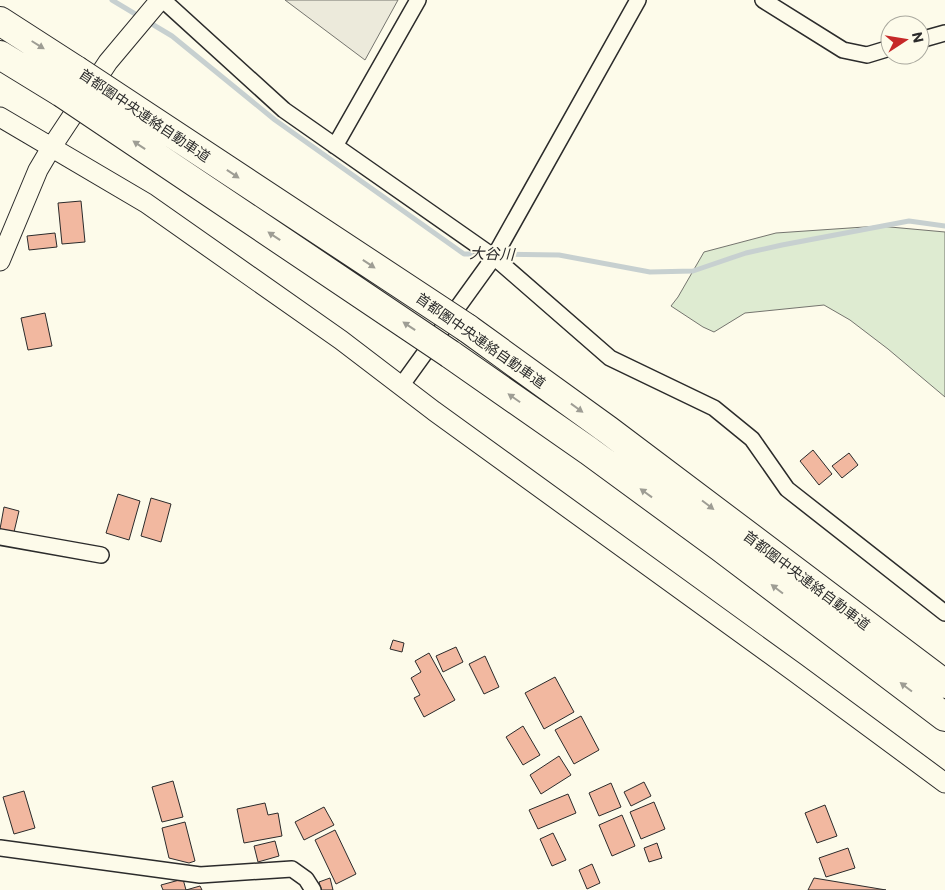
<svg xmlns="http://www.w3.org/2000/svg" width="945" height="890" font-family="Commissioner,'Noto Sans JP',sans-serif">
<rect width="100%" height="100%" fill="#fdfbea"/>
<path fill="#deebd1" stroke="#74746e" d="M 879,226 L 945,232 L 945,397 L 888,349 L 850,320 L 824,305 L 745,313 L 714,332 L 703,327 L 671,306 L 678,297 L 704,252 L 776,233 Z"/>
<path fill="#eceadb" stroke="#74746e" d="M 285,0 L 398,0 L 365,60 Z"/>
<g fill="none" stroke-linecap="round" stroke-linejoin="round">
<path stroke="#c7d0d0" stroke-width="5" d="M 112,0 L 172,36 L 275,120 L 464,254 L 481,254
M 497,254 L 559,255 L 650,272 L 693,271 L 746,253 L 782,245 L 909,221 L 945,226"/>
</g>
<path fill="#f2b8a0" stroke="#2b2b2b" d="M 81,201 L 85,242 L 62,244 L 58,203 Z
M 55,233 L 57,247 L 29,250 L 27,236 Z
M 45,313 L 52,346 L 28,350 L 21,318 Z
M 813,450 L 832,474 L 819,485 L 800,461 Z
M 849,453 L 858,465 L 842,478 L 832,466 Z
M 118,494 L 140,501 L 129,540 L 106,533 Z
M 151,498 L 171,504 L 161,542 L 141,536 Z
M 4,507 L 19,511 L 14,532 L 0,529 Z
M 393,640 L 404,643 L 402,652 L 390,649 Z
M 456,647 L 463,662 L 443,672 L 436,656 Z
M 429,653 L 455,700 L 424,717 L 414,698 L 420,695 L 411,678 L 421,672 L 415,661 Z
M 485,656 L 499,687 L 484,694 L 469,664 Z
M 555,677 L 574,712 L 544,729 L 525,693 Z
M 581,716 L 599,750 L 574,764 L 555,730 Z
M 523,726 L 540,755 L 523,765 L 506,737 Z
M 559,756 L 571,775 L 541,794 L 530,775 Z
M 173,781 L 183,817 L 162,822 L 152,787 Z
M 644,782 L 651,796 L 631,806 L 624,792 Z
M 611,783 L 621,807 L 599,816 L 589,793 Z
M 24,791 L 35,828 L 14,834 L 3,797 Z
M 568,794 L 576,813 L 538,829 L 529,810 Z
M 654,802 L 665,829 L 641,839 L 630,812 Z
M 265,803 L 268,815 L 278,813 L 282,836 L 244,843 L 237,809 Z
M 825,805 L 837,836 L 817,843 L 805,813 Z
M 324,807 L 334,825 L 304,840 L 295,822 Z
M 622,815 L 635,846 L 612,856 L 599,825 Z
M 185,822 L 195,861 L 189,863 L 169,858 L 162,828 Z
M 335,830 L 356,874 L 336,884 L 315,840 Z
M 553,833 L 566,860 L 552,866 L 540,839 Z
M 275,841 L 279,856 L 258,862 L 254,846 Z
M 657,843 L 662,858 L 649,862 L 644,848 Z
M 848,848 L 855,868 L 826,877 L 819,858 Z
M 592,864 L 600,883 L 587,889 L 579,870 Z
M 330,878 L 333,890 L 321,890 L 319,882 Z
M 814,878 L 886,890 L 808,890 Z
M 183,879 L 186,890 L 200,886 L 202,890 L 163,890 L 161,885 Z"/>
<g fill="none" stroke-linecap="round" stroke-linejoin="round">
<g stroke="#2b2b2b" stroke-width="18">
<path id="minor" d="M 163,0 L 284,110 L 494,257 L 610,358 L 714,408 L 752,439 L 787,489 L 945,613
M 763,0 L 843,50 L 867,55 L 890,48
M 920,40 L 945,33
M 335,146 L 418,0
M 401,386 L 494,257 L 638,0
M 0,537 L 101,555
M 0,848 L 200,875 L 292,869 L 306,879 L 313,890"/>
</g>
<g stroke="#2b2b2b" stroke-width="21">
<path id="tertiary" d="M 0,117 L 146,203 L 341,340 L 434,411 L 796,673 L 945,783
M 0,261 L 38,170 L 51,148 L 108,62 L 160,0"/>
</g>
<g stroke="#2b2b2b" stroke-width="30">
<path id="motorway" d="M 0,21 L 76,70
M 0,55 L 62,93
M 467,328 L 608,430 L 945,684
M 450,354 L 589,451 L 720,547 L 945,717"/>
</g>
<use href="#minor" stroke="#fdfbea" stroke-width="15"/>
<use href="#tertiary" stroke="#fdfbea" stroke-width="19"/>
<use href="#motorway" stroke="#fdfbea" stroke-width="28"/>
<g stroke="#2b2b2b" stroke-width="30" stroke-linecap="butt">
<path id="motorway-bridge" d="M 76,70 L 467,328
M 62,93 L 450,354"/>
</g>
<use href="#motorway-bridge" stroke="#fdfbea" stroke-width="28"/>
</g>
<defs><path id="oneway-solid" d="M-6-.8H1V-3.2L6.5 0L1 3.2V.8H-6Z" transform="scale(1.25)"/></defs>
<g fill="#9e9d94">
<use href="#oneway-solid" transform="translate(38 45) rotate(32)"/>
<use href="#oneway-solid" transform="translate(139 145) rotate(-146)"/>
<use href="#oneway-solid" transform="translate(233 174) rotate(34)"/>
<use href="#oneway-solid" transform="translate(274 236) rotate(-146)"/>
<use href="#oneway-solid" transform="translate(369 264) rotate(34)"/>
<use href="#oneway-solid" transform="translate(409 326) rotate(-146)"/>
<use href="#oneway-solid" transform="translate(514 398) rotate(-145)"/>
<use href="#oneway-solid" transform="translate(577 408) rotate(36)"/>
<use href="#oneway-solid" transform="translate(646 493) rotate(-144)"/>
<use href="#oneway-solid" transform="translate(708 505) rotate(37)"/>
<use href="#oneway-solid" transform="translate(777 589) rotate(-143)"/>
<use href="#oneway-solid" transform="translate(906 687) rotate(-143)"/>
</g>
<g text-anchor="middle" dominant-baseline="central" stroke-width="4" stroke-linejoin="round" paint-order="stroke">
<g font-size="14" fill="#2b2b2b" stroke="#fdfbea">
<text transform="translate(145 115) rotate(34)">首都圏中央連絡自動車道</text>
<text transform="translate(481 340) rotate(35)">首都圏中央連絡自動車道</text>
<text transform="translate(807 580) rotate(37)">首都圏中央連絡自動車道</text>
</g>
<g font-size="15" font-style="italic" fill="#2b2b2b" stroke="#fdfbea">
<text transform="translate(492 253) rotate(2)">大谷川</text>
</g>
</g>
<g transform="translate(905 40) rotate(78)"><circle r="24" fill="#fdfbea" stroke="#a9a89e"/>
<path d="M0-4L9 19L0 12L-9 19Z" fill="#c62828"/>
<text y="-8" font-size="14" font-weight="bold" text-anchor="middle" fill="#2b2b2b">N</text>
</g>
</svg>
